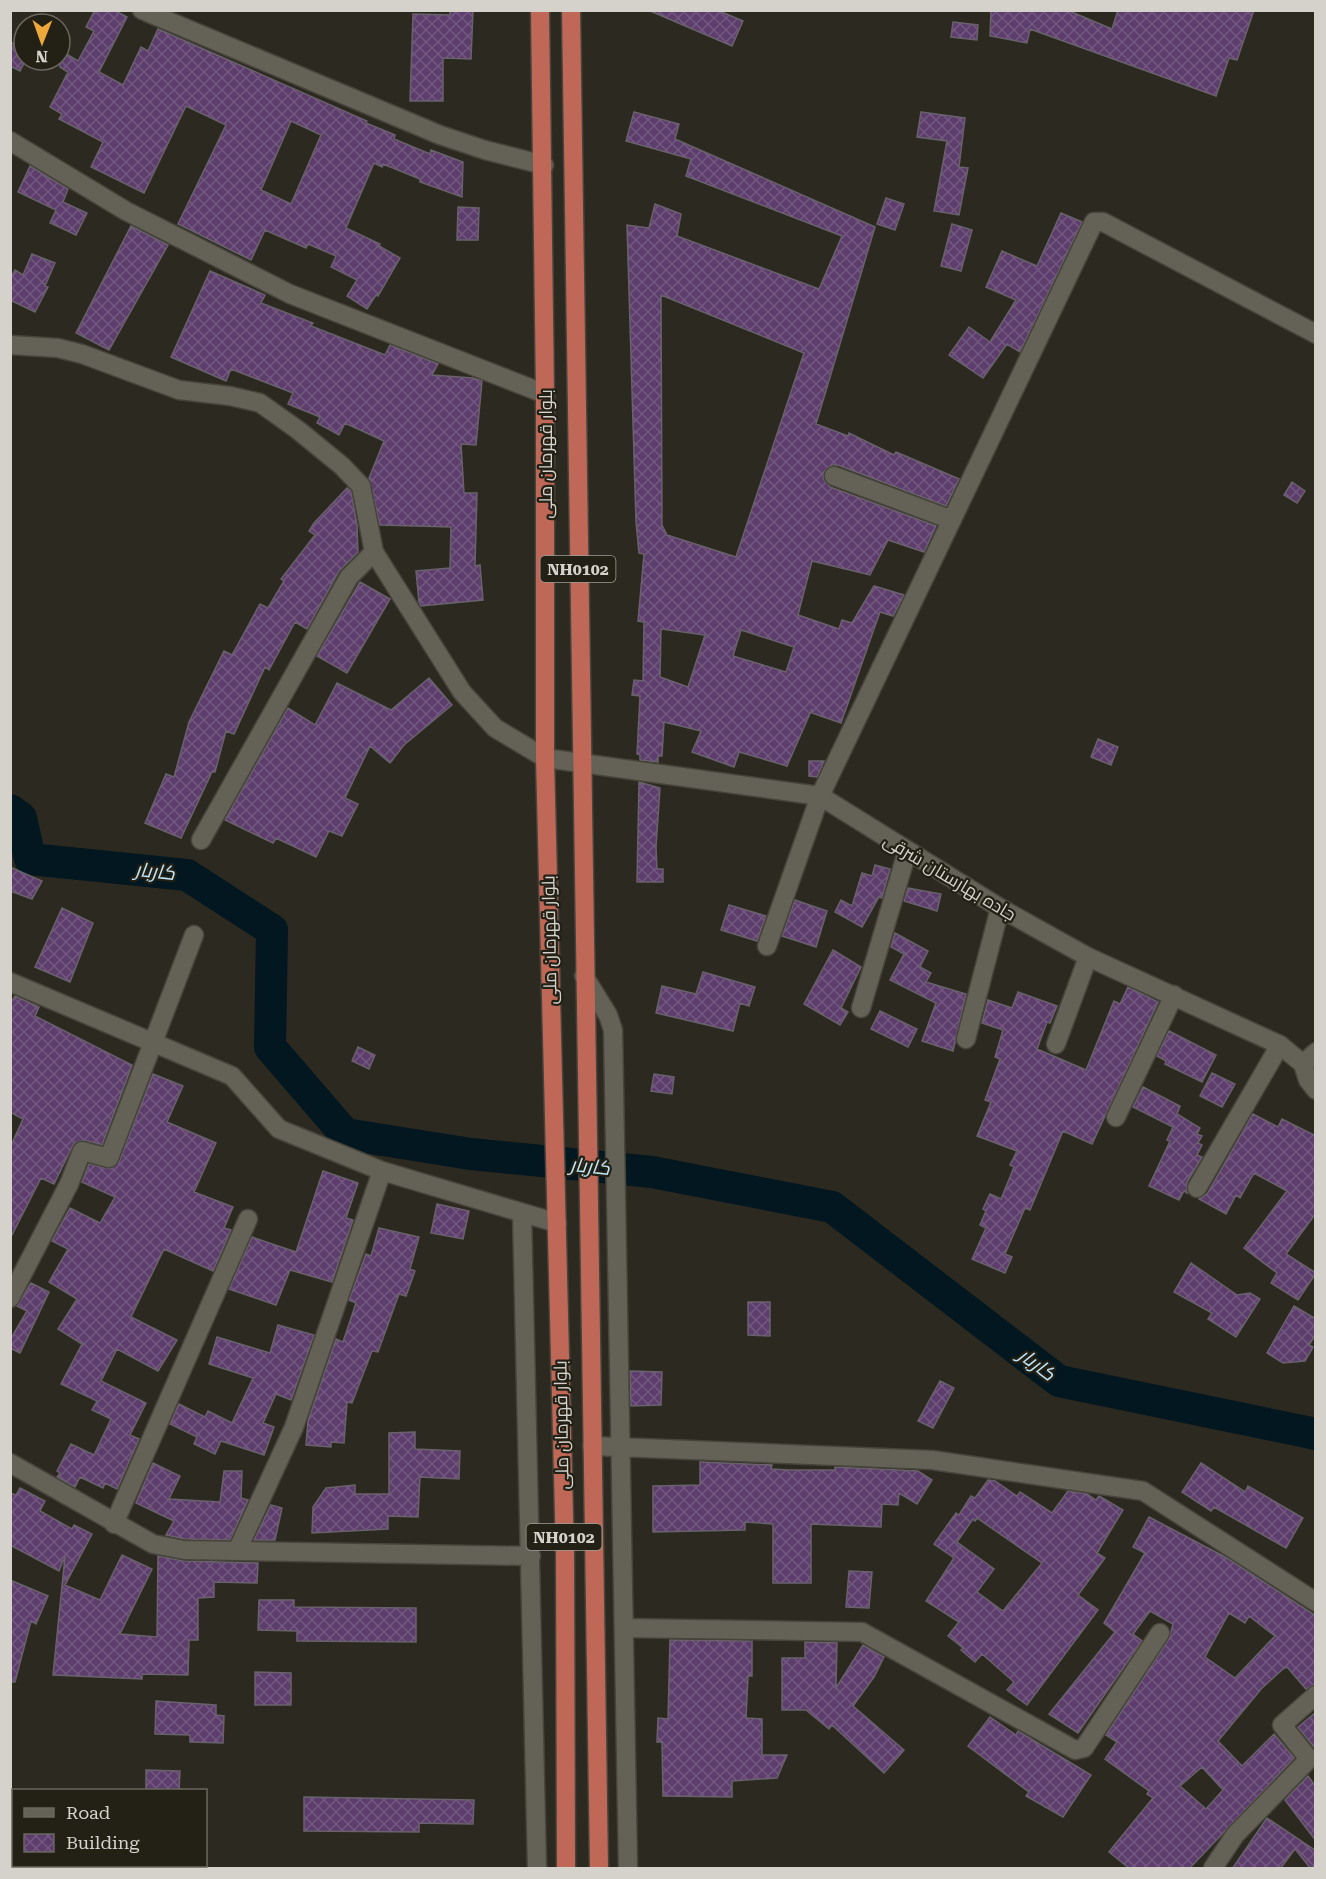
<svg xmlns="http://www.w3.org/2000/svg" width="1326" height="1879" font-family="'Roboto Serif',Cairo,serif">
<defs>
<pattern id="building-cross-hatch" width="8" height="8" patternUnits="userSpaceOnUse" patternTransform="scale(1.5)"><rect width="8" height="8" fill="#5d3d6c"/><path d="M0 0l8 8M0 8l8-8" fill="none" stroke="#735880"/></pattern>
</defs>
<rect width="100%" height="100%" fill="#2c2920"/>
<g fill="none" stroke-linecap="round" stroke-linejoin="round">
<path stroke="#021720" stroke-width="32" d="M 10,810 L 21,818 L 30,859 L 187,875 L 272,930 L 270,1047 L 345,1134 L 471,1154 L 652,1172 L 832,1207 L 1059,1381 L 1316,1434"/>
</g>
<path fill="url(#building-cross-hatch)" stroke="#69626c" stroke-width="1.5" fill-rule="evenodd" d="M 95,10 L 114,10 L 127,17 L 99,72 L 123,85 L 141,47 L 148,51 L 158,29 L 367,121 L 366,123 L 395,135 L 394,139 L 430,154 L 431,150 L 463,162 L 462,197 L 420,182 L 420,179 L 383,164 L 382,167 L 374,163 L 346,228 L 380,244 L 379,246 L 400,258 L 378,296 L 376,295 L 367,309 L 347,296 L 357,280 L 331,267 L 336,256 L 308,244 L 306,248 L 265,230 L 251,260 L 178,224 L 226,125 L 186,106 L 144,193 L 91,167 L 103,142 L 59,119 L 62,114 L 50,107 L 68,72 L 60,67 L 60,50 L 78,61 L 94,31 L 86,27 ZM 291,121 L 321,135 L 291,204 L 261,190 Z
M 450,10 L 473,10 L 471,59 L 443,58 L 443,101 L 410,101 L 413,14 L 450,15 Z
M 648,10 L 717,10 L 743,21 L 732,46 Z
M 991,10 L 1067,10 L 1112,29 L 1118,10 L 1254,10 L 1237,60 L 1229,58 L 1216,96 L 1030,29 L 1027,43 L 990,36 Z
M 953,22 L 978,25 L 977,40 L 951,37 Z
M 10,42 L 24,48 L 24,63 L 20,71 L 10,66 Z
M 634,112 L 679,124 L 675,139 L 875,227 L 816,424 L 848,436 L 849,433 L 894,455 L 896,452 L 959,479 L 946,506 L 838,465 L 832,465 L 824,472 L 823,478 L 830,487 L 936,526 L 924,552 L 888,540 L 870,575 L 812,561 L 798,615 L 839,629 L 842,620 L 852,623 L 874,586 L 904,595 L 893,616 L 880,612 L 841,723 L 812,713 L 812,709 L 787,766 L 739,752 L 734,767 L 692,752 L 701,731 L 664,722 L 662,756 L 658,756 L 658,762 L 640,760 L 640,755 L 637,754 L 640,696 L 632,695 L 634,680 L 643,681 L 644,622 L 638,621 L 644,554 L 639,553 L 636,522 L 627,225 L 649,228 L 655,204 L 681,214 L 677,236 L 819,289 L 842,236 L 686,176 L 691,159 L 626,141 ZM 661,295 L 804,353 L 736,557 L 667,535 L 662,525 ZM 661,629 L 705,635 L 688,687 L 660,677 ZM 741,630 L 794,647 L 786,672 L 733,656 Z
M 921,112 L 965,118 L 959,167 L 968,168 L 959,215 L 934,211 L 947,141 L 917,137 Z
M 30,166 L 68,189 L 63,202 L 87,213 L 76,235 L 50,223 L 56,210 L 18,192 Z
M 886,198 L 904,204 L 895,230 L 877,224 Z
M 458,207 L 479,208 L 478,240 L 457,240 Z
M 1061,213 L 1082,222 L 1020,352 L 1007,344 L 983,378 L 949,355 L 969,327 L 990,342 L 1016,300 L 986,287 L 1002,251 L 1037,266 Z
M 952,224 L 972,230 L 961,271 L 941,266 Z
M 131,226 L 168,245 L 109,350 L 76,333 Z
M 32,254 L 55,263 L 45,286 L 48,287 L 35,312 L 10,300 L 10,279 L 15,270 L 23,275 Z
M 210,271 L 265,295 L 261,303 L 313,323 L 311,326 L 385,355 L 390,345 L 438,364 L 432,375 L 473,378 L 482,381 L 476,445 L 461,444 L 464,493 L 477,493 L 475,566 L 480,565 L 483,600 L 421,606 L 419,602 L 416,571 L 450,568 L 451,527 L 380,525 L 369,478 L 384,441 L 345,423 L 339,435 L 317,423 L 320,417 L 288,404 L 293,393 L 231,369 L 226,381 L 171,357 Z
M 1292,482 L 1305,491 L 1297,503 L 1284,495 Z
M 347,488 L 351,491 L 357,525 L 358,552 L 339,571 L 307,629 L 295,622 L 269,670 L 265,667 L 234,734 L 226,731 L 215,772 L 212,772 L 181,838 L 145,823 L 166,774 L 174,777 L 189,722 L 224,651 L 232,655 L 260,604 L 268,608 L 284,581 L 281,579 L 315,535 L 309,531 L 314,523 Z
M 360,582 L 390,599 L 347,673 L 317,656 Z
M 429,678 L 452,705 L 404,745 L 390,763 L 370,746 L 345,798 L 358,804 L 342,836 L 329,831 L 316,857 L 276,838 L 273,843 L 225,820 L 288,708 L 315,725 L 337,683 L 391,710 Z
M 1098,739 L 1118,747 L 1111,765 L 1091,757 Z
M 809,761 L 824,761 L 817,777 L 809,776 Z
M 639,782 L 660,788 L 656,847 L 657,869 L 663,869 L 663,882 L 637,882 Z
M 875,865 L 890,869 L 882,898 L 879,897 L 862,927 L 835,912 L 841,900 L 852,906 L 862,873 L 872,876 Z
M 10,867 L 42,881 L 32,899 L 10,891 Z
M 908,888 L 941,894 L 937,911 L 904,901 Z
M 795,900 L 827,911 L 816,947 L 782,936 Z
M 729,905 L 766,916 L 757,941 L 721,930 Z
M 62,908 L 93,923 L 70,982 L 35,967 Z
M 895,933 L 928,951 L 920,967 L 931,973 L 926,982 L 966,994 L 953,1051 L 922,1041 L 936,1003 L 890,980 L 904,954 L 891,947 Z
M 833,950 L 861,967 L 841,1008 L 848,1012 L 840,1025 L 804,1004 Z
M 703,972 L 755,987 L 749,1006 L 740,1003 L 733,1031 L 656,1013 L 662,986 L 696,994 Z
M 1128,987 L 1158,1002 L 1092,1144 L 1063,1131 L 1030,1210 L 1025,1208 L 1005,1254 L 1012,1257 L 1005,1273 L 972,1259 L 986,1228 L 980,1225 L 986,1211 L 983,1209 L 990,1194 L 1001,1199 L 1014,1167 L 1010,1165 L 1017,1151 L 977,1136 L 991,1102 L 985,1100 L 1000,1059 L 995,1057 L 1003,1030 L 982,1023 L 988,1000 L 1012,1008 L 1018,992 L 1057,1006 L 1050,1023 L 1047,1022 L 1037,1049 L 1086,1070 L 1114,1001 L 1120,1004 Z
M 15,996 L 39,1007 L 35,1016 L 132,1065 L 102,1145 L 84,1140 L 74,1143 L 54,1184 L 41,1178 L 10,1239 L 10,1148 L 23,1119 L 10,1112 L 10,1004 Z
M 880,1011 L 917,1029 L 908,1047 L 871,1029 Z
M 1169,1031 L 1216,1055 L 1202,1082 L 1165,1064 L 1166,1061 L 1157,1056 Z
M 358,1047 L 375,1055 L 369,1069 L 352,1061 Z
M 1212,1073 L 1235,1084 L 1222,1107 L 1200,1096 Z
M 153,1074 L 183,1086 L 167,1122 L 216,1143 L 194,1192 L 233,1207 L 224,1228 L 231,1230 L 213,1271 L 164,1249 L 131,1317 L 177,1340 L 158,1371 L 117,1349 L 101,1381 L 146,1403 L 130,1435 L 139,1439 L 117,1489 L 105,1483 L 103,1488 L 80,1477 L 75,1487 L 57,1477 L 60,1473 L 57,1471 L 71,1444 L 94,1455 L 111,1419 L 92,1410 L 97,1401 L 61,1384 L 82,1344 L 58,1329 L 77,1299 L 49,1282 L 68,1249 L 52,1241 L 70,1208 L 100,1223 L 115,1197 L 82,1182 L 89,1164 L 111,1169 L 119,1162 Z
M 654,1074 L 674,1077 L 672,1094 L 651,1091 Z
M 1143,1087 L 1180,1106 L 1177,1114 L 1200,1128 L 1197,1134 L 1202,1136 L 1198,1143 L 1202,1145 L 1197,1155 L 1202,1157 L 1187,1182 L 1187,1193 L 1184,1191 L 1179,1200 L 1149,1186 L 1170,1141 L 1167,1140 L 1173,1127 L 1133,1107 Z
M 1253,1114 L 1278,1127 L 1282,1119 L 1316,1136 L 1316,1213 L 1286,1254 L 1316,1273 L 1298,1300 L 1271,1283 L 1277,1273 L 1244,1248 L 1287,1191 L 1254,1173 L 1240,1198 L 1236,1195 L 1226,1214 L 1199,1199 L 1207,1194 Z
M 323,1171 L 358,1183 L 346,1218 L 353,1220 L 332,1282 L 290,1270 L 276,1305 L 229,1289 L 252,1237 L 296,1252 Z
M 437,1204 L 469,1211 L 463,1239 L 431,1233 Z
M 379,1228 L 419,1237 L 410,1269 L 415,1271 L 406,1296 L 399,1294 L 378,1352 L 372,1351 L 352,1403 L 347,1402 L 344,1443 L 331,1442 L 331,1447 L 306,1445 L 308,1421 L 336,1339 L 343,1342 L 356,1303 L 349,1300 L 366,1254 L 371,1256 Z
M 1191,1263 L 1237,1295 L 1250,1293 L 1260,1299 L 1236,1337 L 1208,1319 L 1212,1313 L 1174,1292 Z
M 31,1283 L 49,1292 L 20,1353 L 10,1348 L 10,1340 L 27,1311 L 17,1306 Z
M 748,1302 L 770,1302 L 770,1336 L 748,1335 Z
M 1294,1306 L 1316,1319 L 1316,1334 L 1309,1345 L 1313,1347 L 1305,1361 L 1283,1363 L 1267,1353 Z
M 278,1325 L 314,1335 L 291,1400 L 276,1394 L 263,1423 L 274,1427 L 264,1455 L 221,1441 L 215,1454 L 194,1444 L 197,1437 L 170,1424 L 179,1404 L 205,1417 L 208,1411 L 232,1423 L 253,1378 L 209,1364 L 217,1337 L 270,1353 Z
M 630,1371 L 662,1372 L 661,1405 L 631,1406 Z
M 940,1381 L 954,1388 L 933,1428 L 918,1421 Z
M 415,1432 L 415,1449 L 460,1451 L 459,1479 L 420,1477 L 418,1517 L 388,1516 L 388,1529 L 312,1533 L 313,1507 L 326,1488 L 355,1485 L 355,1494 L 389,1494 L 389,1433 Z
M 700,1462 L 772,1465 L 771,1469 L 789,1470 L 835,1470 L 835,1467 L 918,1471 L 932,1480 L 917,1504 L 899,1493 L 898,1505 L 882,1504 L 881,1527 L 811,1524 L 811,1583 L 773,1583 L 773,1524 L 745,1522 L 745,1530 L 653,1532 L 653,1486 L 700,1485 Z
M 153,1463 L 180,1476 L 169,1499 L 220,1502 L 224,1471 L 242,1471 L 241,1498 L 248,1500 L 230,1540 L 185,1539 L 166,1535 L 174,1521 L 136,1503 Z
M 1201,1463 L 1245,1492 L 1248,1486 L 1303,1518 L 1286,1548 L 1214,1507 L 1211,1511 L 1182,1492 Z
M 988,1480 L 995,1481 L 1017,1496 L 1020,1492 L 1052,1513 L 1068,1491 L 1087,1494 L 1096,1500 L 1099,1496 L 1123,1510 L 1097,1553 L 1105,1558 L 1078,1595 L 1098,1610 L 1027,1705 L 1007,1690 L 1014,1682 L 982,1654 L 975,1662 L 961,1650 L 963,1648 L 948,1636 L 959,1622 L 926,1601 L 954,1558 L 934,1544 L 956,1513 L 959,1515 L 971,1496 L 975,1498 ZM 977,1518 L 1042,1563 L 1003,1611 L 977,1592 L 994,1569 L 957,1542 L 973,1519 L 975,1521 Z
M 20,1488 L 45,1501 L 40,1511 L 72,1529 L 74,1525 L 92,1534 L 65,1585 L 100,1600 L 122,1555 L 152,1569 L 120,1634 L 157,1637 L 158,1556 L 184,1561 L 258,1563 L 257,1583 L 214,1582 L 214,1597 L 198,1598 L 198,1640 L 189,1640 L 188,1675 L 142,1674 L 142,1679 L 53,1675 L 65,1556 L 59,1571 L 10,1545 L 10,1493 L 16,1495 Z
M 271,1505 L 282,1508 L 275,1540 L 254,1540 Z
M 1149,1517 L 1227,1558 L 1316,1616 L 1316,1684 L 1306,1689 L 1287,1667 L 1283,1669 L 1262,1688 L 1218,1741 L 1242,1766 L 1274,1734 L 1294,1758 L 1189,1869 L 1130,1869 L 1109,1852 L 1153,1798 L 1147,1794 L 1149,1791 L 1105,1759 L 1117,1742 L 1106,1735 L 1169,1639 L 1173,1624 L 1150,1611 L 1133,1634 L 1142,1641 L 1078,1733 L 1049,1714 L 1115,1632 L 1104,1623 L 1145,1553 L 1133,1547 ZM 1229,1613 L 1245,1623 L 1249,1616 L 1275,1636 L 1235,1678 L 1205,1657 ZM 1202,1767 L 1223,1790 L 1206,1809 L 1180,1786 Z
M 849,1571 L 872,1572 L 869,1608 L 846,1607 Z
M 10,1580 L 48,1596 L 36,1624 L 31,1621 L 15,1682 L 10,1682 Z
M 259,1600 L 294,1600 L 294,1607 L 416,1608 L 416,1642 L 297,1641 L 297,1631 L 258,1630 Z
M 670,1640 L 752,1641 L 752,1676 L 748,1676 L 746,1718 L 762,1719 L 762,1755 L 787,1755 L 777,1778 L 732,1781 L 732,1797 L 663,1796 L 662,1742 L 657,1742 L 658,1718 L 668,1719 Z
M 805,1642 L 837,1643 L 836,1688 L 863,1645 L 884,1657 L 874,1677 L 853,1706 L 904,1750 L 884,1773 L 832,1725 L 829,1729 L 806,1710 L 782,1710 L 782,1658 L 805,1658 Z
M 255,1672 L 291,1673 L 291,1705 L 255,1705 Z
M 156,1701 L 216,1705 L 216,1715 L 224,1716 L 223,1743 L 190,1742 L 190,1735 L 155,1734 Z
M 1316,1712 L 1316,1745 L 1314,1747 L 1298,1727 Z
M 990,1717 L 1016,1735 L 1018,1731 L 1091,1775 L 1063,1817 L 1026,1796 L 1029,1792 L 968,1746 Z
M 146,1770 L 180,1771 L 179,1791 L 146,1791 Z
M 1308,1776 L 1316,1787 L 1316,1841 L 1285,1800 Z
M 304,1797 L 474,1800 L 473,1824 L 419,1823 L 419,1832 L 304,1831 Z
M 1267,1818 L 1316,1851 L 1316,1869 L 1311,1869 L 1295,1849 L 1280,1869 L 1232,1869 Z"/>
<g fill="none" stroke-linecap="round" stroke-linejoin="round">
<g stroke="#47443b" stroke-width="21">
<path id="minor" d="M 142,10 L 440,135 L 485,150 L 544,165
M 10,141 L 126,211 L 290,294 L 545,394
M 10,345 L 58,348 L 82,354 L 179,390 L 230,396 L 260,403 L 298,430 L 342,466 L 361,486 L 374,552 L 462,692 L 495,728 L 545,758
M 834,476 L 952,520
M 201,840 L 349,577 L 374,552
M 767,946 L 820,796 L 1094,222 L 1103,222 L 1316,334
M 584,976 L 608,1015 L 613,1030 L 628,1868
M 10,982 L 232,1076 L 279,1129 L 382,1171 L 557,1223
M 861,1008 L 907,852
M 966,1039 L 1000,908
M 1056,1044 L 1088,957
M 1303,1064 L 1316,1052
M 1116,1117 L 1174,995
M 1197,1188 L 1280,1045
M 522,1213 L 537,1868
M 10,1298 L 69,1184 L 82,1151 L 109,1158 L 194,935
M 592,1446 L 932,1460 L 1143,1491 L 1316,1602
M 10,1463 L 153,1544 L 184,1550 L 531,1556
M 114,1524 L 248,1219
M 237,1551 L 294,1427 L 382,1171
M 625,1628 L 862,1632 L 1075,1750 L 1084,1748 L 1160,1633
M 1213,1868 L 1235,1835 L 1309,1759 L 1282,1725 L 1316,1695"/>
</g>
<g stroke="#47443b" stroke-width="21">
<path id="tertiary" d="M 545,758 L 820,796 L 1000,908 L 1088,957 L 1280,1045 L 1303,1064 L 1308,1080 L 1316,1090"/>
</g>
<g stroke="#47443b" stroke-width="21">
<path id="trunk" d="M 540,10 L 545,394 L 545,758 L 565,1555 L 566,1868
M 571,10 L 599,1868"/>
</g>
<use href="#minor" stroke="#646156" stroke-width="18"/>
<use href="#tertiary" stroke="#646156" stroke-width="18"/>
<use href="#trunk" stroke="#bf6858" stroke-width="18"/>
</g>
<g text-anchor="middle" dominant-baseline="central" stroke-width="4.5" stroke-linejoin="round" paint-order="stroke">
<g fill="#232016" stroke="#9f9d95" stroke-width="1.5">
<rect x="540.5" y="556" width="75" height="26" rx="4.5"/>
<rect x="526.5" y="1524" width="75" height="26" rx="4.5"/>
</g>
<g font-size="16" font-weight="bold" fill="#d4d2cb">
<text x="578" y="569">NH0102</text>
<text x="564" y="1537">NH0102</text>
</g>
<g font-size="18" fill="#d4d2cb" stroke="#232016">
<text transform="translate(545 454) rotate(-90)">بلوار قهرمان ملی</text>
<text transform="translate(950 877) rotate(31)">جاده بهارستان شرقی</text>
<text transform="translate(549 940) rotate(-91)">بلوار قهرمان ملی</text>
<text transform="translate(561 1425) rotate(-91)">بلوار قهرمان ملی</text>
</g>
<g font-size="20" font-style="italic" fill="#bfe5f6" stroke="#232016">
<text transform="translate(155 871) rotate(6)">کاربار</text>
<text transform="translate(590 1166) rotate(6)">کاربار</text>
<text transform="translate(1037 1364) rotate(37)">کاربار</text>
</g>
</g>
<rect width="1326" height="1879" fill="none" stroke="#d4d2cb" stroke-width="24"/>
<rect x="12" y="1789" width="195" height="78" fill="#232016" stroke="#6a675e" stroke-width="1.5"/>
<rect x="24" y="1808" width="30" height="9" fill="#646156" stroke="#6a675e" stroke-width="1.5"/>
<text x="66" y="1819" font-size="18" fill="#d4d2cb">Road</text>
<rect x="24" y="1834" width="30" height="18" fill="url(#building-cross-hatch)" stroke="#6a675e" stroke-width="1.5"/>
<text x="66" y="1849" font-size="18" fill="#d4d2cb">Building</text>
<g transform="translate(42 42) rotate(181)"><circle r="28" fill="#232016" stroke="#6a675e" stroke-width="1.5"/>
<path d="M0-4.5L10 22L0 15L-10 22Z" fill="#eda83b"/>
<text y="-9" font-size="16" font-weight="bold" text-anchor="middle" fill="#d4d2cb">N</text>
</g>
</svg>
